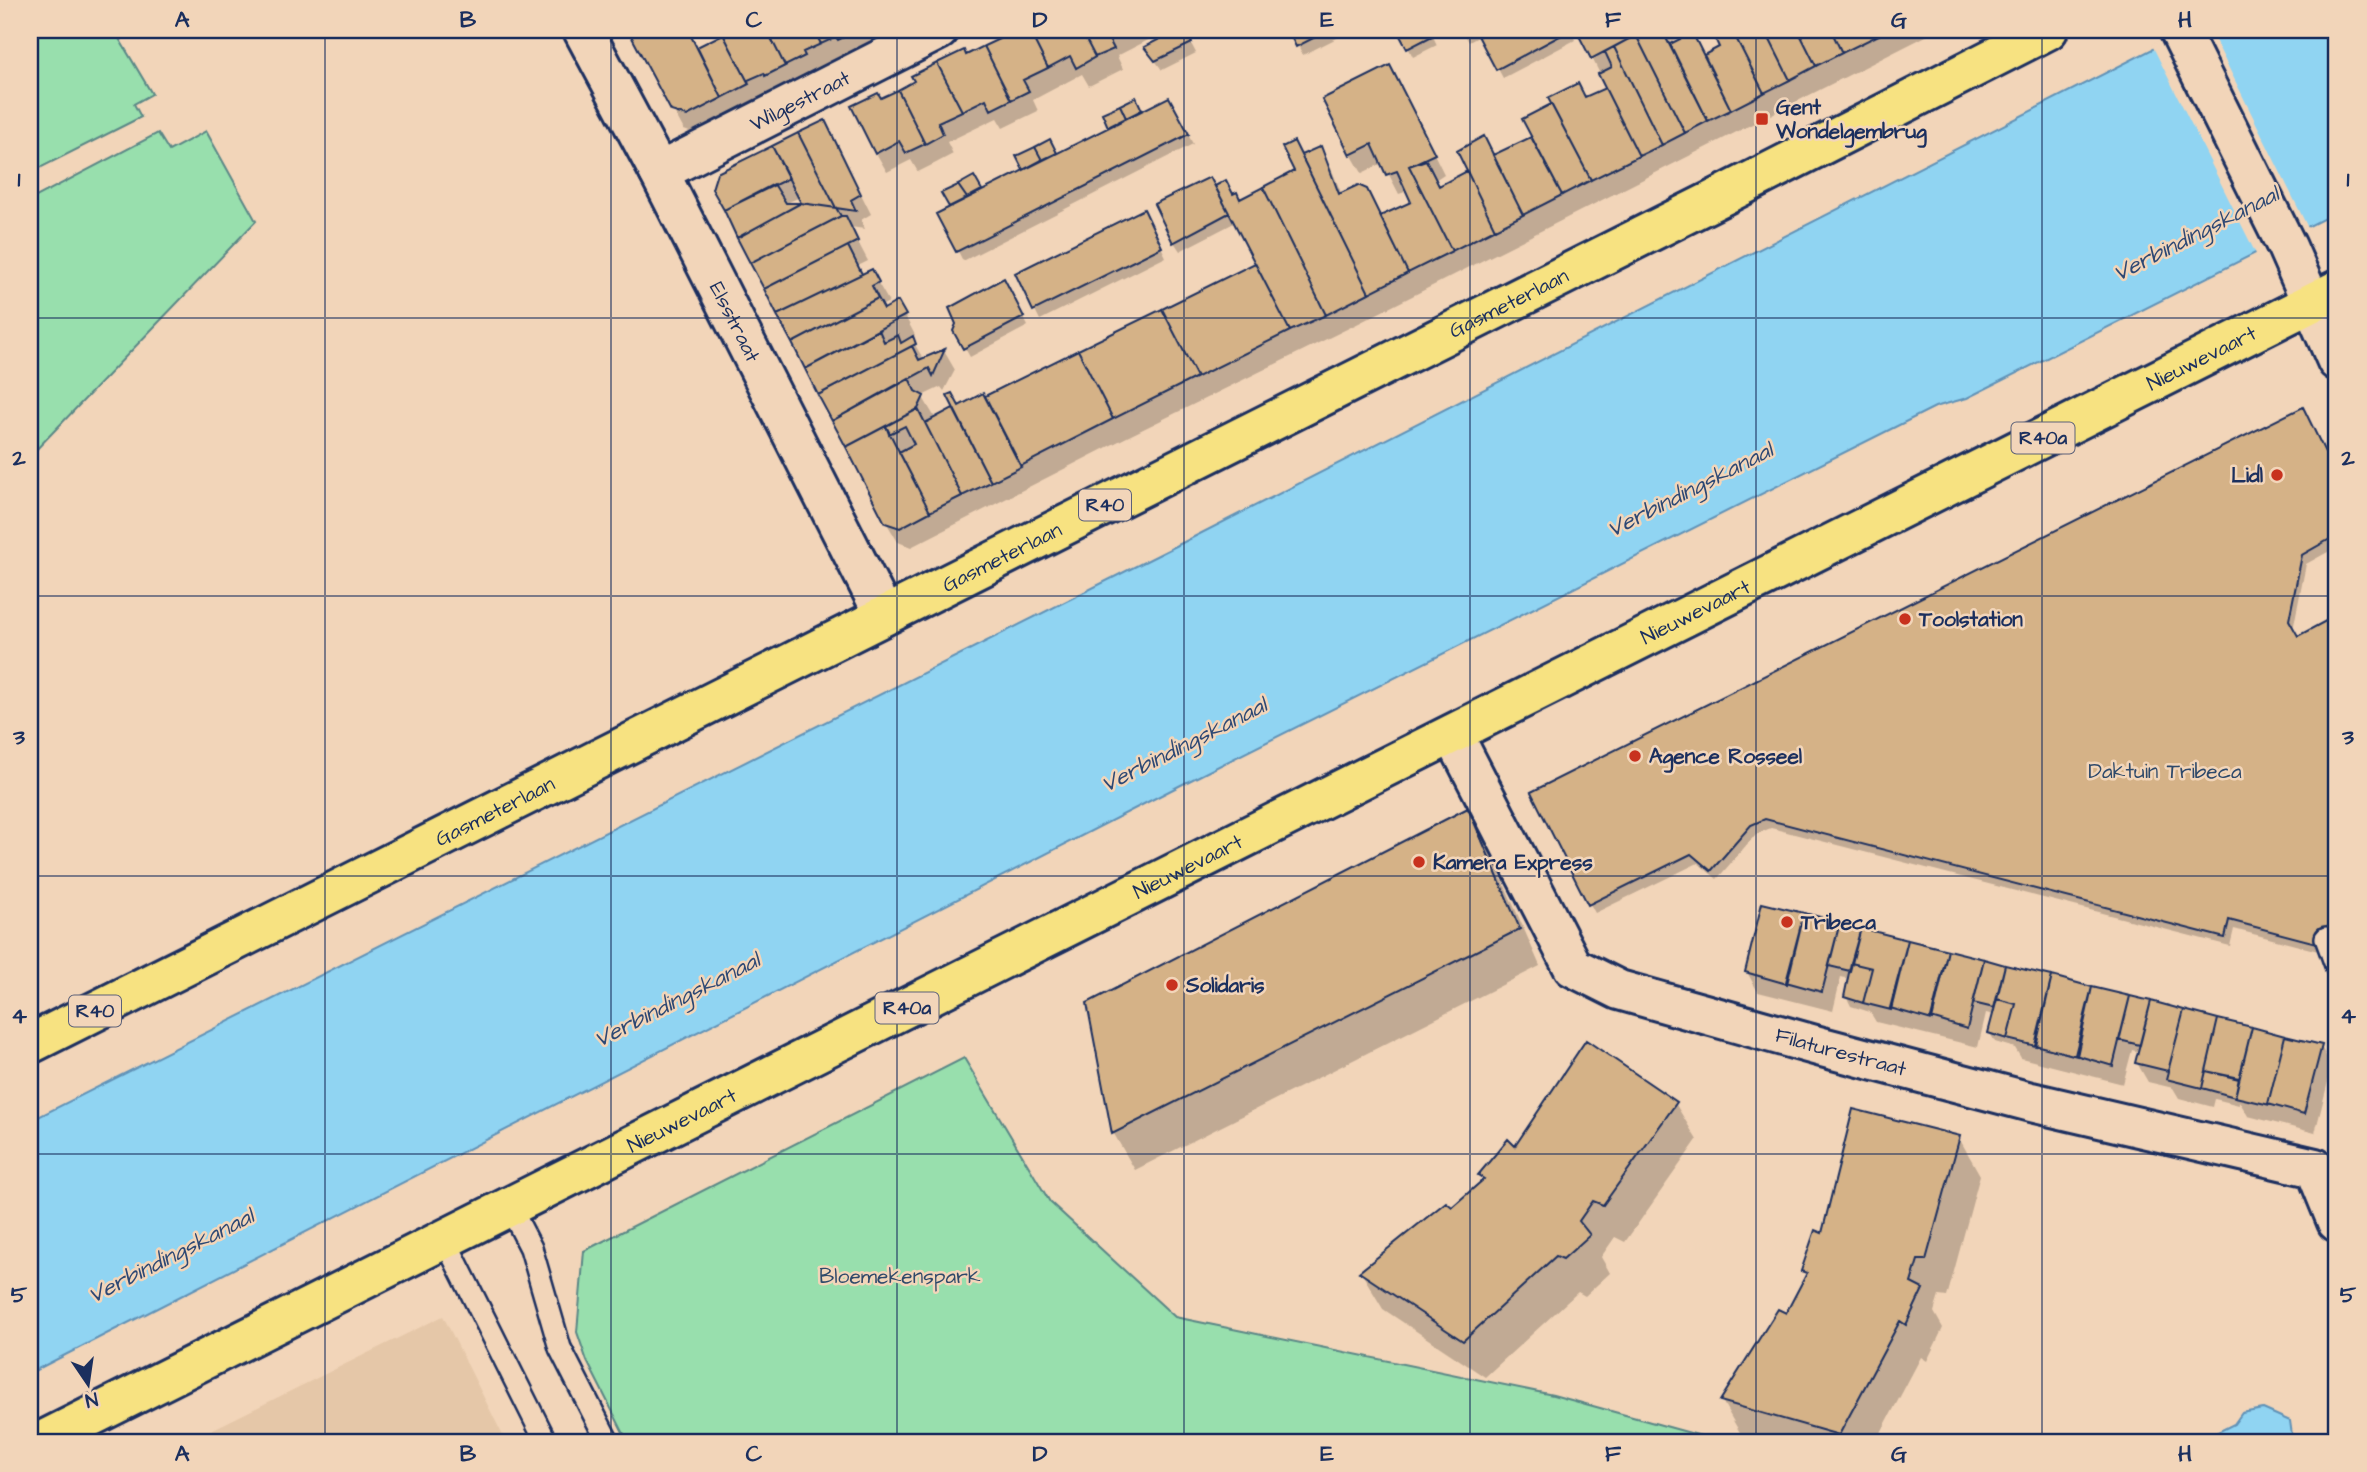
<svg xmlns="http://www.w3.org/2000/svg" width="2367" height="1472" font-family="'Architects Daughter',sans-serif">
<rect width="100%" height="100%" fill="#f2d5b9"/>
<filter id="ink" filterUnits="userSpaceOnUse"><feTurbulence type="fractalNoise" baseFrequency=".0143" numOctaves="2"/><feDisplacementMap in="SourceGraphic" scale="14" xChannelSelector="R" yChannelSelector="G"/><feConvolveMatrix kernelMatrix="1 2 1 2 8 2 1 2 1" color-interpolation-filters="sRGB"/></filter>
<g filter="url(#ink)">
<path fill="#e5c7a8" d="M 443,1316 L 506,1442 L 187,1442 Z"/>
<path fill="#98dfad" stroke="#5a8786" stroke-width="2" d="M 30,30 L 114,30 L 152,94 L 134,104 L 141,117 L 30,173 Z
M 206,131 L 256,221 L 32,454 L 30,469 L 30,200 L 158,133 L 169,151 Z
M 964,1058 L 1050,1202 L 1175,1317 L 1553,1395 L 1723,1442 L 628,1442 L 587,1361 L 577,1332 L 584,1251 Z"/>
<path fill="#90d4f2" stroke="#6192b7" stroke-width="2" d="M 2190,30 L 2337,30 L 2337,212 L 1967,398 L 1935,407 L 1179,786 L 30,1373 L 30,1121 L 1178,545 Z
M 2263,1409 L 2290,1421 L 2293,1442 L 2198,1442 L 2234,1424 L 2242,1413 Z"/>
<path fill="#f2d5b9" d="M 2182,30 L 2210,30 L 2309,230 L 2257,256 L 2152,45 Z"/>
<path fill="#0003" fill-rule="evenodd" d="M 630,30 L 688,30 L 698,49 L 726,35 L 723,30 L 897,30 L 813,72 L 815,76 L 759,100 L 759,104 L 698,135 L 684,130 Z
M 1007,30 L 1168,30 L 1117,56 L 1123,69 L 1089,86 L 1082,74 L 1033,100 L 1038,111 L 1003,128 L 997,118 L 947,142 L 953,154 L 936,163 L 918,172 L 911,160 L 887,172 L 876,153 L 881,100 L 1001,39 L 999,34 Z
M 1181,30 L 1184,30 L 1196,53 L 1162,70 L 1146,48 Z
M 1290,30 L 1353,30 L 1303,55 Z
M 1407,30 L 1430,30 L 1437,45 L 1413,57 L 1401,33 Z
M 1462,30 L 1571,30 L 1575,40 L 1503,78 L 1480,36 L 1469,42 Z
M 1578,30 L 1692,30 L 1704,57 L 1721,48 L 1714,33 L 1722,30 L 1938,30 L 1355,325 L 1125,438 L 911,547 L 898,542 L 886,522 L 714,189 L 825,122 L 871,214 L 861,220 L 865,229 L 850,227 L 868,261 L 858,266 L 863,276 L 871,271 L 889,302 L 881,306 L 884,311 L 898,303 L 915,335 L 911,338 L 924,360 L 944,351 L 955,370 L 944,391 L 941,387 L 922,396 L 934,416 L 932,422 L 984,398 L 1257,263 L 1236,222 L 1180,251 L 1174,242 L 1215,188 L 1226,183 L 1233,196 L 1240,201 L 1297,172 L 1302,157 L 1320,149 L 1331,168 L 1342,195 L 1381,218 L 1413,203 L 1408,191 L 1399,194 L 1383,163 L 1362,173 L 1351,154 L 1401,87 L 1444,174 L 1435,180 L 1439,187 L 1534,137 L 1525,120 L 1554,104 L 1585,99 L 1607,88 ZM 1683,35 L 1685,38 L 1670,46 L 1668,43 ZM 800,197 L 804,205 L 782,205 Z
M 2257,30 L 2280,30 L 2262,39 Z
M 1135,100 L 1142,112 L 1174,108 L 1193,144 L 963,261 L 939,214 L 951,208 L 944,194 L 974,179 L 981,192 L 1025,171 L 1019,156 L 1049,142 L 1057,155 L 1110,128 L 1104,114 Z
M 1148,220 L 1166,257 L 1040,320 L 1017,274 Z
M 1009,289 L 1028,326 L 970,357 L 955,331 Z
M 2307,419 L 2337,479 L 2337,547 L 2306,564 L 2293,630 L 2298,638 L 2337,617 L 2337,944 L 2322,952 L 2234,929 L 2230,946 L 1771,828 L 1756,834 L 1717,879 L 1698,863 L 1595,913 L 1590,904 Z
M 1467,810 L 1488,847 L 1540,966 L 1135,1170 L 1114,1134 L 1089,1004 Z
M 1764,905 L 2321,1047 L 2332,1066 L 2315,1133 L 2248,1116 L 2239,1101 L 2239,1105 L 2215,1099 L 2213,1107 L 2179,1098 L 2173,1088 L 2148,1082 L 2137,1063 L 2140,1052 L 2132,1050 L 2123,1084 L 2021,1058 L 2015,1048 L 1995,1042 L 1990,1033 L 1994,1015 L 1986,1013 L 1978,1047 L 1876,1022 L 1870,1012 L 1851,1006 L 1846,996 L 1850,979 L 1841,977 L 1833,1011 L 1758,992 L 1747,972 Z
M 1675,1103 L 1697,1140 L 1625,1242 L 1615,1237 L 1601,1257 L 1610,1273 L 1585,1296 L 1578,1292 L 1485,1377 L 1383,1309 L 1361,1272 L 1453,1210 L 1484,1181 L 1481,1175 L 1515,1149 Z
M 1959,1138 L 1980,1175 L 1947,1297 L 1939,1296 L 1934,1312 L 1943,1328 L 1927,1361 L 1921,1357 L 1876,1442 L 1758,1442 L 1743,1438 L 1722,1401 L 1786,1316 L 1807,1277 L 1803,1271 L 1823,1235 Z"/>
<path fill="#d5b287" stroke="#1b2f5e" stroke-width="2" d="M 628,30 L 688,30 L 722,98 L 687,116 L 671,111 Z
M 721,30 L 767,30 L 785,66 L 765,76 L 764,73 L 748,80 L 749,84 Z
M 767,30 L 814,30 L 821,44 L 803,52 L 805,56 L 785,66 Z
M 814,30 L 858,30 L 838,40 L 836,37 L 821,44 Z
M 1004,30 L 1029,30 L 1048,68 L 1023,80 L 1029,91 L 1011,100 L 984,46 L 999,39 L 996,33 Z
M 1029,30 L 1081,30 L 1095,57 L 1076,68 L 1070,56 L 1048,68 Z
M 1081,30 L 1119,30 L 1107,36 L 1114,49 L 1095,57 Z
M 1177,30 L 1185,30 L 1192,43 L 1155,61 L 1144,47 Z
M 1288,30 L 1329,30 L 1296,47 Z
M 1403,30 L 1431,30 L 1434,35 L 1407,49 L 1398,32 Z
M 1475,30 L 1571,30 L 1496,70 Z
M 1576,30 L 1646,30 L 1591,59 Z
M 1646,30 L 1662,30 L 1708,121 L 1685,133 L 1636,35 Z
M 1675,30 L 1691,30 L 1731,110 L 1708,121 L 1670,44 L 1680,39 Z
M 1718,30 L 1732,30 L 1764,93 L 1731,110 L 1704,55 L 1719,47 L 1712,32 Z
M 1732,30 L 1765,30 L 1790,80 L 1764,93 Z
M 1765,30 L 1798,30 L 1816,66 L 1790,80 Z
M 1798,30 L 1831,30 L 1842,53 L 1816,66 Z
M 1831,30 L 1889,30 L 1842,53 Z
M 723,34 L 749,84 L 722,98 L 697,47 Z
M 1636,35 L 1685,133 L 1662,145 L 1614,47 Z
M 984,46 L 1011,100 L 991,110 L 986,99 L 962,111 L 937,63 L 964,50 L 966,55 Z
M 1614,47 L 1662,145 L 1639,156 L 1598,74 L 1612,67 L 1605,52 Z
M 937,63 L 962,111 L 938,122 L 943,134 L 925,144 L 898,90 L 914,81 L 911,76 Z
M 1390,65 L 1435,154 L 1409,166 L 1452,251 L 1408,273 L 1380,216 L 1411,202 L 1397,171 L 1386,175 L 1372,144 L 1350,155 L 1322,99 Z
M 1578,83 L 1585,97 L 1605,88 L 1639,156 L 1591,180 L 1548,98 Z
M 898,90 L 925,144 L 906,153 L 899,141 L 875,154 L 851,106 L 878,93 L 881,98 Z
M 1136,97 L 1142,110 L 1126,118 L 1120,105 Z
M 1169,97 L 1189,134 L 956,252 L 936,214 Z
M 1551,104 L 1591,180 L 1562,195 L 1522,119 Z
M 1120,105 L 1126,118 L 1108,127 L 1102,113 Z
M 825,120 L 861,194 L 851,200 L 856,211 L 836,208 L 798,133 Z
M 798,133 L 836,208 L 801,203 L 772,146 Z
M 1484,136 L 1523,215 L 1495,229 L 1457,151 Z
M 1531,137 L 1562,195 L 1523,215 L 1493,155 Z
M 1050,139 L 1057,153 L 1042,160 L 1035,147 Z
M 1294,141 L 1369,293 L 1326,315 L 1263,187 L 1294,171 L 1282,147 Z
M 772,146 L 789,178 L 724,210 L 712,189 L 717,173 Z
M 1321,146 L 1339,194 L 1358,185 L 1367,189 L 1408,273 L 1369,293 L 1301,155 Z
M 1035,147 L 1042,160 L 1023,170 L 1016,156 Z
M 1426,160 L 1439,186 L 1467,171 L 1495,229 L 1452,251 L 1409,166 Z
M 974,176 L 982,190 L 967,198 L 958,185 Z
M 1210,177 L 1229,213 L 1173,243 L 1154,204 Z
M 1226,180 L 1233,194 L 1237,192 L 1240,199 L 1263,187 L 1326,315 L 1290,331 L 1215,186 Z
M 774,184 L 786,203 L 801,203 L 737,238 L 724,210 Z
M 958,185 L 967,198 L 949,207 L 941,193 Z
M 801,203 L 836,208 L 841,216 L 750,263 L 737,238 Z
M 1144,209 L 1162,247 L 1033,311 L 1015,273 Z
M 841,216 L 846,216 L 858,241 L 764,289 L 750,263 Z
M 848,246 L 862,274 L 777,315 L 764,289 Z
M 1255,263 L 1290,331 L 1197,377 L 1162,309 Z
M 872,269 L 879,282 L 872,286 L 878,298 L 792,343 L 777,315 Z
M 1004,278 L 1024,317 L 963,349 L 953,331 L 956,324 L 949,308 Z
M 878,298 L 884,309 L 898,301 L 906,315 L 805,369 L 792,343 Z
M 1162,309 L 1197,377 L 1113,419 L 1078,350 Z
M 879,330 L 884,342 L 898,335 L 901,343 L 913,336 L 916,344 L 818,395 L 805,369 Z
M 912,346 L 919,360 L 945,349 L 933,376 L 929,368 L 832,421 L 818,395 Z
M 1078,350 L 1113,419 L 1021,466 L 985,396 Z
M 909,378 L 915,391 L 924,396 L 918,409 L 846,447 L 832,421 Z
M 952,393 L 959,406 L 983,393 L 1021,467 L 991,482 L 947,395 Z
M 2303,407 L 2337,477 L 2337,535 L 2302,555 L 2289,620 L 2298,636 L 2337,615 L 2337,933 L 2316,943 L 2229,920 L 2225,938 L 1765,819 L 1751,825 L 1711,871 L 1691,854 L 1588,905 L 1531,792 Z
M 953,408 L 991,482 L 962,496 L 925,423 Z
M 918,409 L 962,496 L 930,512 L 899,452 L 914,444 L 905,426 L 889,434 L 886,426 Z
M 886,426 L 930,512 L 900,528 L 885,523 L 846,447 Z
M 1468,808 L 1520,929 L 1112,1134 L 1087,1003 Z
M 1762,903 L 1804,913 L 1787,984 L 1745,972 Z
M 1804,913 L 1840,922 L 1822,992 L 1786,982 Z
M 1840,922 L 1861,928 L 1850,971 L 1829,966 Z
M 1861,928 L 1908,940 L 1891,1010 L 1863,1003 L 1872,968 L 1851,963 Z
M 1908,940 L 1948,950 L 1932,1020 L 1890,1008 Z
M 1948,950 L 1984,959 L 1967,1029 L 1931,1018 Z
M 1984,959 L 2005,965 L 1994,1008 L 1973,1003 Z
M 1851,963 L 1872,968 L 1863,1003 L 1844,997 Z
M 2005,965 L 2052,976 L 2036,1046 L 2007,1039 L 2016,1004 L 1997,999 Z
M 2052,976 L 2092,987 L 2077,1056 L 2035,1045 Z
M 2092,987 L 2130,996 L 2113,1066 L 2075,1055 Z
M 2130,996 L 2151,1001 L 2140,1045 L 2119,1040 Z
M 1997,999 L 2016,1004 L 2007,1039 L 1988,1033 Z
M 2151,1001 L 2184,1010 L 2168,1071 L 2135,1063 Z
M 2184,1010 L 2218,1019 L 2202,1088 L 2166,1079 Z
M 2218,1019 L 2252,1027 L 2239,1079 L 2206,1071 Z
M 2252,1027 L 2285,1036 L 2268,1104 L 2270,1105 L 2235,1097 Z
M 2285,1036 L 2322,1045 L 2304,1114 L 2268,1104 Z
M 1586,1040 L 1677,1102 L 1603,1205 L 1593,1201 L 1579,1221 L 1590,1235 L 1563,1259 L 1556,1256 L 1463,1341 L 1359,1272 L 1446,1202 L 1452,1207 L 1484,1179 L 1478,1175 L 1508,1139 L 1515,1146 Z
M 2206,1071 L 2239,1078 L 2235,1097 L 2202,1088 Z
M 1853,1109 L 1960,1136 L 1926,1260 L 1918,1260 L 1911,1283 L 1923,1289 L 1906,1325 L 1900,1321 L 1839,1435 L 1720,1401 L 1778,1309 L 1786,1313 L 1807,1273 L 1801,1271 L 1815,1230 L 1822,1233 Z"/>
<g fill="none" stroke-linecap="round" stroke-linejoin="round">
<g stroke="#1b2f5e" stroke-width="26">
<path id="service" d="M 2326,938 L 2337,968
M 510,1207 L 531,1248 L 560,1348 L 608,1442
M 445,1240 L 546,1442"/>
</g>
<g stroke="#1b2f5e" stroke-width="44">
<g id="minor">
<path id="s1" d="M 583,30 L 659,172 L 884,615"/>
<path id="s2" d="M 659,172 L 939,30"/>
<path id="s3" d="M 1453,734 L 1573,967 L 1619,990 L 1822,1047 L 2031,1102 L 2315,1168 L 2337,1222"/>
</g>
</g>
<g stroke="#1b2f5e" stroke-width="44">
<path id="tertiary" d="M 2179,30 L 2287,247 L 2337,361"/>
</g>
<g stroke="#1b2f5e" stroke-width="44">
<g id="primary">
<path id="s4" d="M 30,1044 L 1720,197 L 2048,30"/>
<path id="s5" d="M 40,1442 L 2337,290"/>
</g>
</g>
<use href="#service" stroke="#f2d5b9" stroke-width="21"/>
<use href="#minor" stroke="#f2d5b9" stroke-width="38"/>
<use href="#tertiary" stroke="#f2d5b9" stroke-width="38"/>
<use href="#primary" stroke="#f7e281" stroke-width="38"/>
</g>
</g>
<path fill="none" stroke="#1b2f5e" stroke-width="2" stroke-opacity="0.55" d="M 325,30 L 325,1442M 611,30 L 611,1442M 897,30 L 897,1442M 1184,30 L 1184,1442M 1470,30 L 1470,1442M 1756,30 L 1756,1442M 2042,30 L 2042,1442M 30,318 L 2337,318M 30,596 L 2337,596M 30,876 L 2337,876M 30,1154 L 2337,1154"/>
<g fill="#c8321e" stroke="#f2d5b9" stroke-width="2.5">
<rect x="1755" y="112" width="14" height="14" rx="3.5"/>
<circle cx="2277" cy="475" r="7"/>
<circle cx="1905" cy="619" r="7"/>
<circle cx="1635" cy="756" r="7"/>
<circle cx="1419" cy="862" r="7"/>
<circle cx="1787" cy="922" r="7"/>
<circle cx="1172" cy="985" r="7"/>
</g>
<g text-anchor="middle" dominant-baseline="central" stroke-width="5" stroke-linejoin="round" paint-order="stroke">
<g fill="#f2d5b9" stroke="#5c6179" stroke-width="2">
<rect x="2011.5" y="422.5" width="63" height="31" rx="5"/>
<rect x="1079" y="489.5" width="52" height="31" rx="5"/>
<rect x="875.5" y="992.5" width="63" height="31" rx="5"/>
<rect x="69" y="995.5" width="52" height="31" rx="5"/>
</g>
<g font-size="19" font-weight="bold" fill="#1b2f5e">
<text x="2043" y="438">R40a</text>
<text x="1105" y="505">R40</text>
<text x="907" y="1008">R40a</text>
<text x="95" y="1011">R40</text>
</g>
<g font-size="21" fill="#1b2f5e" stroke="#f2d5b9">
<text stroke="none"><textPath href="#s2" startOffset="158">Wilgestraat</textPath></text>
<text stroke="none"><textPath href="#s4" startOffset="1654">Gasmeterlaan</textPath></text>
<text stroke="none"><textPath href="#s1" startOffset="329">Elsstraat</textPath></text>
<text stroke="none"><textPath href="#s5" startOffset="2418">Nieuwevaart</textPath></text>
<text stroke="none"><textPath href="#s4" startOffset="1087">Gasmeterlaan</textPath></text>
<text stroke="none"><textPath href="#s5" startOffset="1852">Nieuwevaart</textPath></text>
<text stroke="none"><textPath href="#s4" startOffset="520">Gasmeterlaan</textPath></text>
<text stroke="none"><textPath href="#s5" startOffset="1284">Nieuwevaart</textPath></text>
<text stroke="none"><textPath href="#s3" startOffset="544">Filaturestraat</textPath></text>
<text stroke="none"><textPath href="#s5" startOffset="718">Nieuwevaart</textPath></text>
</g>
<g font-size="21" font-weight="bold" fill="#1b2f5e" stroke="#f2d5b9" text-anchor="start">
<text x="1776" y="107">Gent<tspan x="1776" dy="24">Wondelgembrug</tspan></text>
<text x="2263" y="475" text-anchor="end">Lidl</text>
<text x="1919" y="619">Toolstation</text>
<text x="1649" y="756">Agence Rosseel</text>
<text x="1433" y="862">Kamera Express</text>
<text x="1801" y="922">Tribeca</text>
<text x="1186" y="985">Solidaris</text>
</g>
<g font-size="21" fill="#2e496a" stroke="#f2d5b9">
<text x="2165" y="771">Daktuin Tribeca</text>
<text x="900" y="1276">Bloemekenspark</text>
</g>
<g font-size="23" font-style="italic" fill="#2d4874" stroke="#f2d5b9">
<text transform="translate(2196 234) rotate(-27)">Verbindingskanaal</text>
<text transform="translate(1690 490) rotate(-27)">Verbindingskanaal</text>
<text transform="translate(1184 745) rotate(-27)">Verbindingskanaal</text>
<text transform="translate(677 1000) rotate(-27)">Verbindingskanaal</text>
<text transform="translate(171 1256) rotate(-27)">Verbindingskanaal</text>
</g>
</g>
<rect width="2367" height="1472" fill="none" stroke="#f2d5b9" stroke-width="77"/>
<g transform="translate(88 1384) rotate(167)" stroke="#f2d5b9" stroke-width="5" paint-order="stroke">
<path d="M0-5L12 26L0 18L-12 26Z" fill="#1b2f5e"/>
<text y="-10" font-size="19" font-weight="bold" text-anchor="middle" fill="#1b2f5e">N</text>
</g>
<rect x="38" y="38" width="2290" height="1396" fill="none" stroke="#1b2f5e" stroke-width="2.5"/>
<g font-size="23" text-anchor="middle" font-weight="bold" fill="#1b2f5e">
<text x="182" y="27">A</text>
<text x="468" y="27">B</text>
<text x="754" y="27">C</text>
<text x="1040" y="27">D</text>
<text x="1327" y="27">E</text>
<text x="1613" y="27">F</text>
<text x="1899" y="27">G</text>
<text x="2185" y="27">H</text>
<text x="19" y="186">1</text>
<text x="2348" y="186">1</text>
<text x="19" y="465">2</text>
<text x="2348" y="465">2</text>
<text x="19" y="744">3</text>
<text x="2348" y="744">3</text>
<text x="19" y="1023">4</text>
<text x="2348" y="1023">4</text>
<text x="19" y="1302">5</text>
<text x="2348" y="1302">5</text>
<text x="182" y="1461">A</text>
<text x="468" y="1461">B</text>
<text x="754" y="1461">C</text>
<text x="1040" y="1461">D</text>
<text x="1327" y="1461">E</text>
<text x="1613" y="1461">F</text>
<text x="1899" y="1461">G</text>
<text x="2185" y="1461">H</text>
</g>
</svg>
